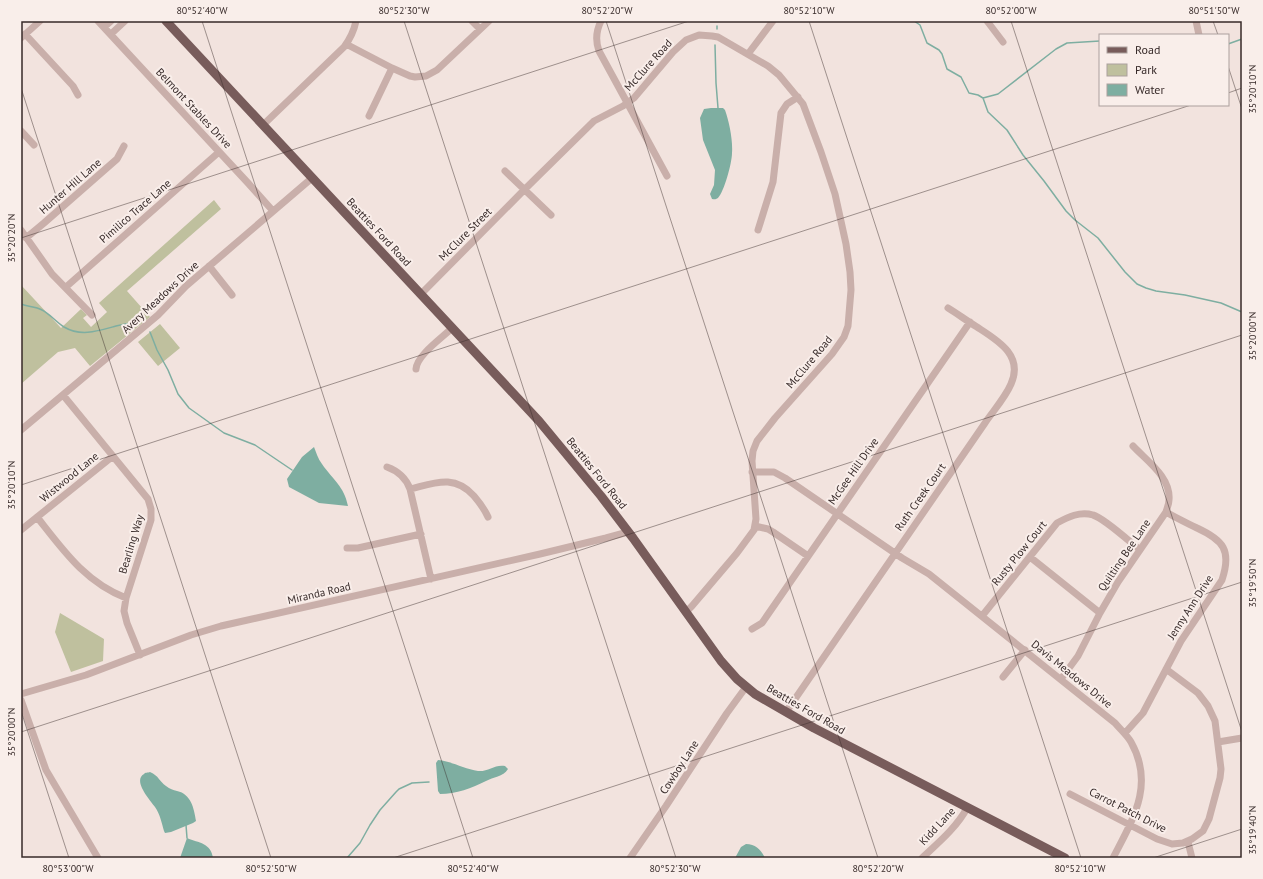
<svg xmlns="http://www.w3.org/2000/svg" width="1263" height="879" font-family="'PT Sans',sans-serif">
<rect width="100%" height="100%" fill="#f2e3de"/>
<path fill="#bfc09e" d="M 214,200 L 221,209 L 127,291 L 150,317 L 90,366 L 75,348 L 58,352 L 21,384 L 21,285 L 61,328 L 81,309 L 87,315 L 83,318 L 91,327 L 107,312 L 99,303 Z
M 160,324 L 180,348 L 158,366 L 138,342 Z
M 60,613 L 104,639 L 103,661 L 71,672 L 55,632 Z"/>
<path fill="#7eaea1" d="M 711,108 L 723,108 L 725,110 C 729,121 733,140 732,153 C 732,163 724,192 718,198 C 715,200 714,199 712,199 L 710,194 L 714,185 L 715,170 L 703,140 L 700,118 L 704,109 Z
M 314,447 C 316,452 318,459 322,464 C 333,480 344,486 348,506 L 319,503 L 289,487 L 287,479 L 302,457 Z
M 438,760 C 451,761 464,769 478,771 C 488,772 495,764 505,766 L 508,769 C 503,777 493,777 486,781 C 472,788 456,794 440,794 L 438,791 L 436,763 Z
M 150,772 C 159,776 159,781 166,786 C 170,789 173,790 177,791 C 191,794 194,808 196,821 L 193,823 L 171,832 L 165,833 L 164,831 C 162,824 160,814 155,807 C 151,801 132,781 144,774 C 145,772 148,773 150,772 Z
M 187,838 C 199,843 211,843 213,858 L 180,858 Z
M 746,844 C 756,844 761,850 765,858 L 735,858 L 741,847 Z"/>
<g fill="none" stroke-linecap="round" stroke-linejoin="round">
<path stroke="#7eaea1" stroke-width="1.5" d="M 914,21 L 920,25 L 927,43 L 939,50 L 942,54 L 947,69 L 961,77 L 969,93 L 978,95 L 983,98 L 988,112 L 1007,130 L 1023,155 L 1044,181 L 1066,211 L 1075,220 L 1098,238 L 1125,272 L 1137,284 L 1146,288 L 1156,291 L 1185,295 L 1221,303 L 1242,312
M 717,26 L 717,29
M 1228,44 L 1242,39
M 715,45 L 716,83 L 718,108
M 983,98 L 998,94 L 1056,49 L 1067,43 L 1100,41
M 21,304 C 28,307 35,306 42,310 C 50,314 56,322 64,327 C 81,337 98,331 116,326 C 124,324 132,323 140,321
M 150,332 L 157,350 L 168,370 L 178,394 L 189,408 L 224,433 L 255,445 L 292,470
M 186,825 L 187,838
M 347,858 L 360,843 L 370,825 L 380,810 L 396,792 L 399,789 L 412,783 L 429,782"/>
<path stroke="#c9afaa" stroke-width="7" d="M 98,21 L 248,183 L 273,211
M 472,21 L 480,29
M 601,21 C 596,31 595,40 599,51 L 667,176
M 987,21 L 1003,42
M 1196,21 L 1199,35
M 104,27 L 111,21
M 25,34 L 73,86 L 78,95
M 111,34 L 125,21
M 21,38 L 40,21
M 346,44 L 392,68 L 410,76 L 415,77 L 426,76 L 437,70 L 489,21
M 748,54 L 773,21
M 369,116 L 392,68
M 263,125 L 344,47 C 350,39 354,31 356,21
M 21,131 L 34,145
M 505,171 L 551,215
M 21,230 L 52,274 L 92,315
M 758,230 L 773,182 L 781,113 L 787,104 L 798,97
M 26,238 L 44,223 L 117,159 L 124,146
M 209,266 L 232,295
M 66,287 L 219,152
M 421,294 L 525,189 L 594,121 L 623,106 L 634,98 L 673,52 L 686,40 L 699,35 L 712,36 L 718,37 L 768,66 L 779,75 L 803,104 L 821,152 L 835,194 L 846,244 L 850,272 L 851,290 L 848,326 L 844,337 L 832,354 L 775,418 L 757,441 L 753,451 L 752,461 L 756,519 L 754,530 L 737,553 L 692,606 L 686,612
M 416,369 C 417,355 442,338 452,328
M 63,395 L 148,499 L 151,509 L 151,520 L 126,598 L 124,611 L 127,623 L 140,655
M 21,430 L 158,315 L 186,286 L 312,178
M 387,467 C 398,471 406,478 410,489 L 431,579
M 752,472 L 774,472 L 785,478 L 902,558 L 929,574 L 1115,723 C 1120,729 1127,735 1131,742 C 1155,785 1133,819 1113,858
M 410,489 C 435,483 454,474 474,496 C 480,503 484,508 488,517
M 37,517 C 63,550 85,582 126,598
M 755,526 L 768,529 L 773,532 L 808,556
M 21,530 L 113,456
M 347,548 L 358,548 L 421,534
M 1030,557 L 1100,613
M 982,616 L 1057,523 C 1068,517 1080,511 1093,515 C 1104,518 1130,542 1140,550
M 752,629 L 762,623 L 970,322
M 1003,677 L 1025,650
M 1061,679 L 1078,656 L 1100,613 L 1118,582 L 1166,512 C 1167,508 1169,504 1169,500 C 1171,477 1147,461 1133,446
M 21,694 L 86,675 L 191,635 L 221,626 L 540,554 L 606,538 L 628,532
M 21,700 L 46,770 L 98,858
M 786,712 L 985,423 C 993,411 1005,398 1011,384 C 1024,355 997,340 977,327 C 967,321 958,314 948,308
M 1125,733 L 1143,713 L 1181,641 L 1222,580 C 1232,550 1223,540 1197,528 C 1187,523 1176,518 1166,512
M 1218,742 L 1242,738
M 1070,794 L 1157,839 L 1172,844 L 1183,843 L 1192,839 L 1203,831 L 1209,819 L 1220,778 L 1221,769 L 1215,721 L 1208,706 L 1198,693 L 1166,669
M 1188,842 L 1192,858
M 630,858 L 666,806 L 727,713 L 746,687
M 922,858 C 938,843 957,827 967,808"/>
<path stroke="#785c5b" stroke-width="9" d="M 166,21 L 539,421 L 601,496 L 633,538 L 721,661 L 737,679 L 755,694 L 814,728 L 1065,858"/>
</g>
<path fill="none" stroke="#372a29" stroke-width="1" stroke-opacity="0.45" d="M 202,21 L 473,858M 404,21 L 676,858M 606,21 L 878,858M 809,21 L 1081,858M 1011,21 L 1242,732M 1213,21 L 1218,35M 1228,66 L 1242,109M 21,88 L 271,858M 1228,93 L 1242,88M 21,238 L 689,21M 21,485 L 1191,105M 21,711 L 69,858M 21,732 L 1242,335M 393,858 L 1242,582M 1153,858 L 1242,829"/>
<g text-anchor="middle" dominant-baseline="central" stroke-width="4" stroke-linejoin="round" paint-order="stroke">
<g font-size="11" fill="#372a29" stroke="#f9eeea">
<text transform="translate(648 65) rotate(-48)">McClure Road</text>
<text transform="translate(194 108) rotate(47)">Belmont Stables Drive</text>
<text transform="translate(70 186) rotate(-41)">Hunter Hill Lane</text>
<text transform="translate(135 211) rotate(-41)">Pimilico Trace Lane</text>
<text transform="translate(379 232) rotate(47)">Beatties Ford Road</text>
<text transform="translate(465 234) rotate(-45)">McClure Street</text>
<text transform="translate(160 297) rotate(-43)">Avery Meadows Drive</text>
<text transform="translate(809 362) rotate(-50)">McClure Road</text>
<text transform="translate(853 471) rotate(-55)">McGee Hill Drive</text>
<text transform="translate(597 473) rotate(51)">Beatties Ford Road</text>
<text transform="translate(69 477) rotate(-39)">Wistwood Lane</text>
<text transform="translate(920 497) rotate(-55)">Ruth Creek Court</text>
<text transform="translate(131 544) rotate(-73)">Bearling Way</text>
<text transform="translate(1019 553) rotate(-51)">Rusty Plow Court</text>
<text transform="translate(1124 555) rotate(-56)">Quilting Bee Lane</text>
<text transform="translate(319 593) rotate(-13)">Miranda Road</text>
<text transform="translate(1190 607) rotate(-57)">Jenny Ann Drive</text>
<text transform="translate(1072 674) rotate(39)">Davis Meadows Drive</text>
<text transform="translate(806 709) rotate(30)">Beatties Ford Road</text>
<text transform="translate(679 767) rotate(-57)">Cowboy Lane</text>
<text transform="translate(1128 810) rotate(27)">Carrot Patch Drive</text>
<text transform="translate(937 826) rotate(-47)">Kidd Lane</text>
</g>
</g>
<rect width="1263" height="879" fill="none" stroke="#f9eeea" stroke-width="44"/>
<rect x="1099" y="34" width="130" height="72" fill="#f9eeea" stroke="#aba09d"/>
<rect x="1107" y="47" width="20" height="6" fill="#785c5b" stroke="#aba09d"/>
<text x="1135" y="54" font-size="12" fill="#372a29">Road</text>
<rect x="1107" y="64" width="20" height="12" fill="#bfc09e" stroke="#aba09d"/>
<text x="1135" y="74" font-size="12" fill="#372a29">Park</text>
<rect x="1107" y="84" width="20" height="12" fill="#7eaea1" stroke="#aba09d"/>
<text x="1135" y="94" font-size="12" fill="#372a29">Water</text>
<rect x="22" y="22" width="1219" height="835" fill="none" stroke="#372a29" stroke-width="1.5"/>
<g font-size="10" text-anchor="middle" fill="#372a29">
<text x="202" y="14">80°52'40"W</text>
<text x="404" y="14">80°52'30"W</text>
<text x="607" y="14">80°52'20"W</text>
<text x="809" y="14">80°52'10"W</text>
<text x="1011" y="14">80°52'00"W</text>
<text x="1214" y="14">80°51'50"W</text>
<text transform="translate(1252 89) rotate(-90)" y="4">35°20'10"N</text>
<text transform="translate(11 238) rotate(-90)" y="4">35°20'20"N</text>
<text transform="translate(1252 336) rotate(-90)" y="4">35°20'00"N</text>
<text transform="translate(11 485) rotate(-90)" y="4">35°20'10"N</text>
<text transform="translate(1252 583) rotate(-90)" y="4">35°19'50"N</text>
<text transform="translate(11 732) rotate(-90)" y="4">35°20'00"N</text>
<text transform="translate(1252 830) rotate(-90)" y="4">35°19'40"N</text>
<text x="68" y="872">80°53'00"W</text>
<text x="271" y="872">80°52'50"W</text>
<text x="473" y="872">80°52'40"W</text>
<text x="675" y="872">80°52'30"W</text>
<text x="878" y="872">80°52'20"W</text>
<text x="1080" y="872">80°52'10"W</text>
</g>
</svg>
